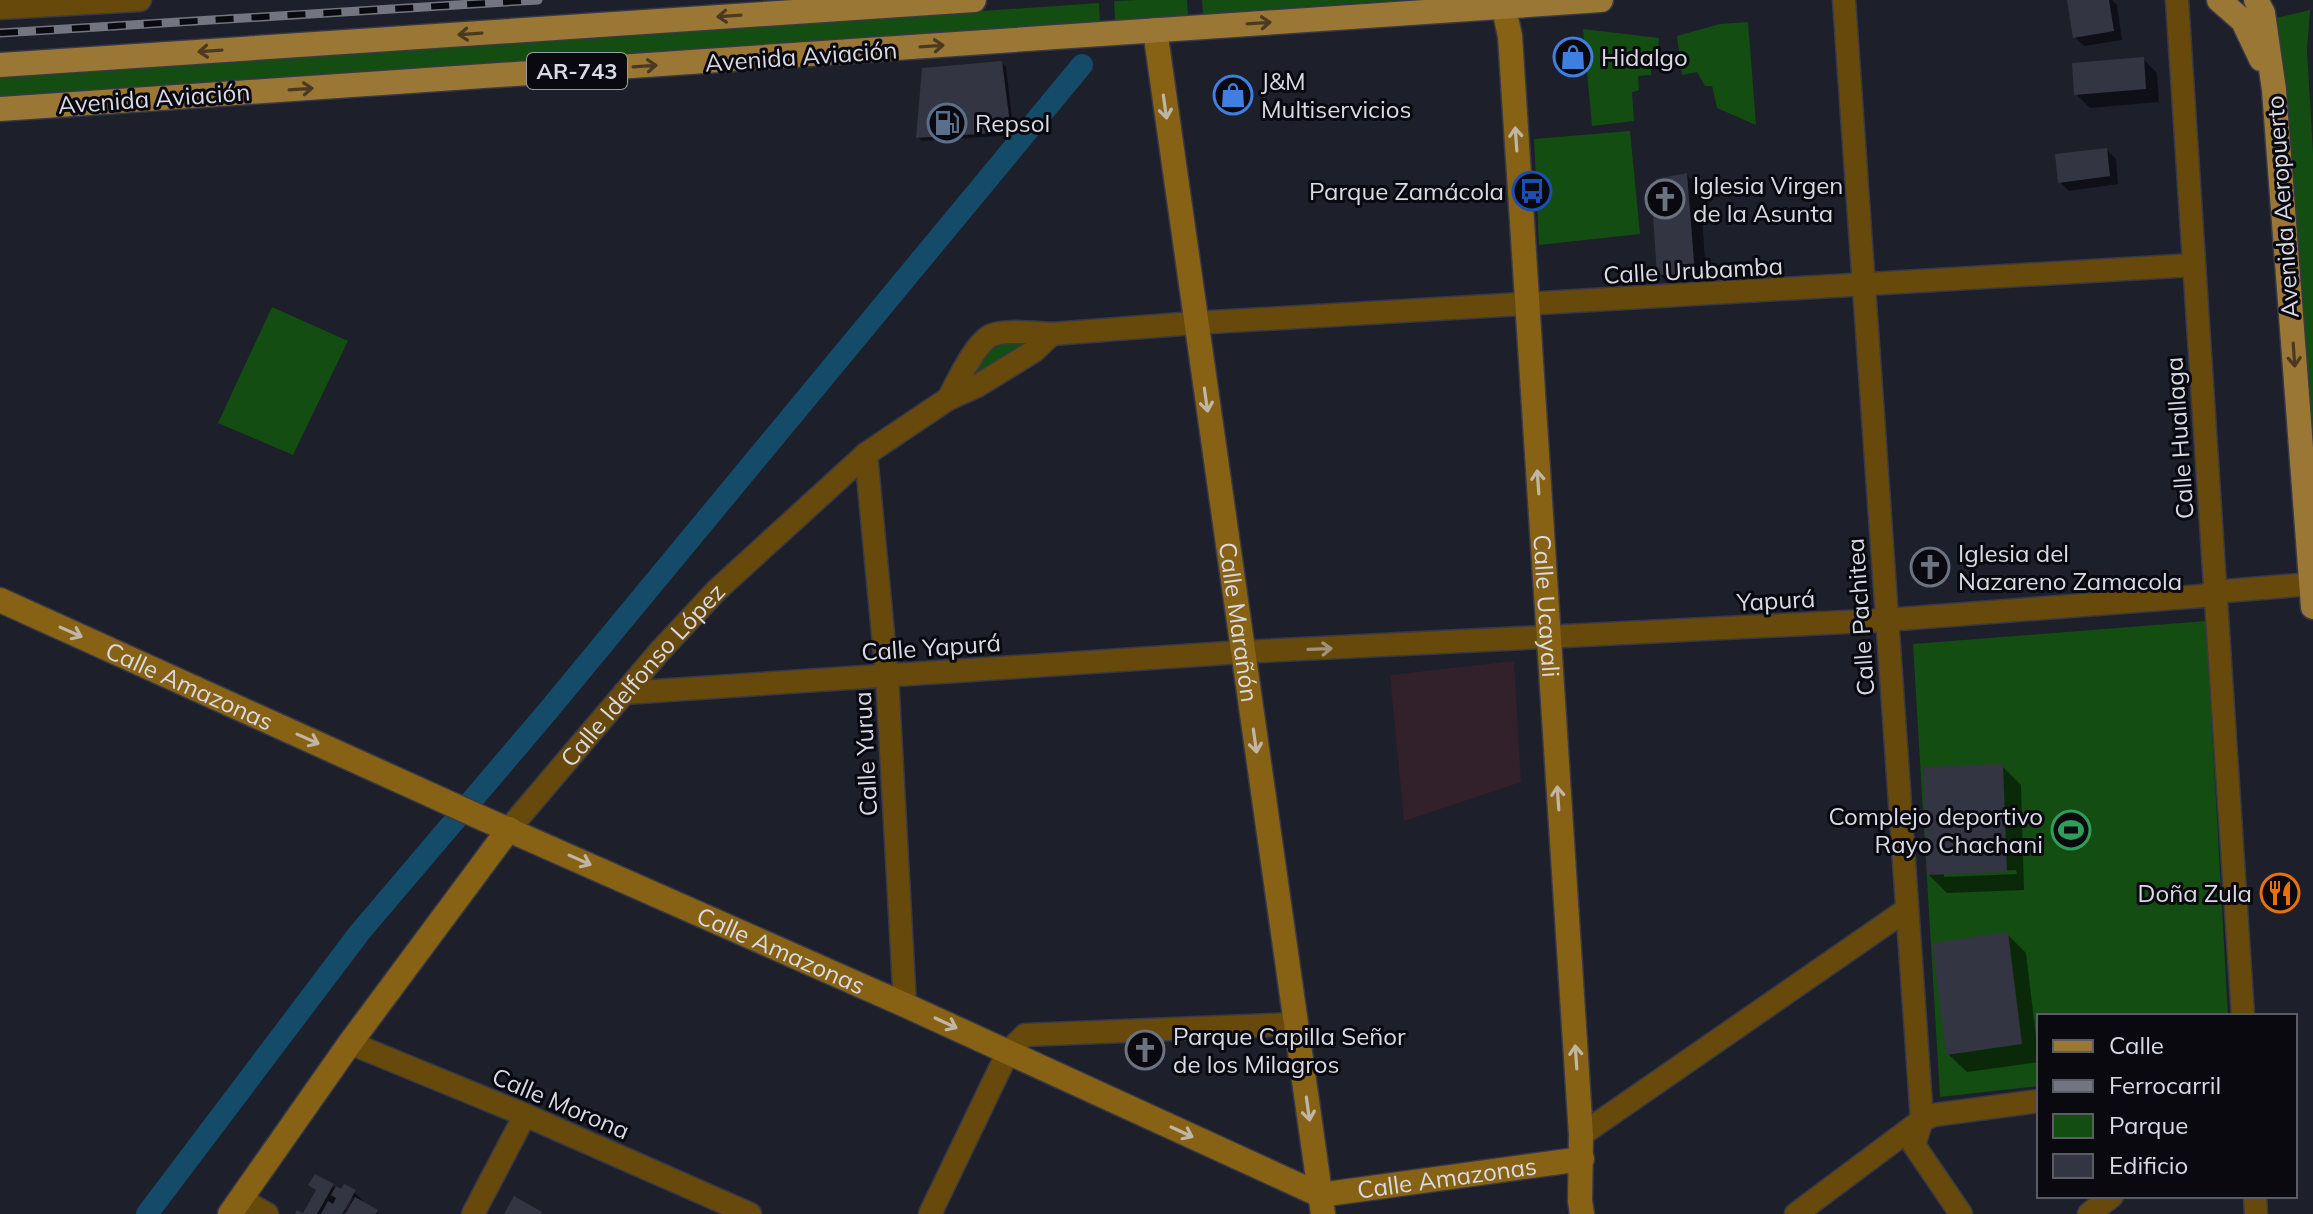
<svg xmlns="http://www.w3.org/2000/svg" width="2313" height="1214" font-family="Mulish,sans-serif">
<rect width="100%" height="100%" fill="#1d1f2b"/>
<path fill="#32212b" d="M 1514,661 L 1521,782 L 1404,821 L 1390,675 Z"/>
<path fill="#134d12" d="M 1137,0 L 1187,0 L 1188,15 L 1115,21 L 1114,1 Z
M 1202,0 L 1403,0 L 1203,14 Z
M 1099,3 L 1100,22 L 0,98 L 0,78 Z
M 2310,10 L 2307,50 L 2313,153 L 2313,445 L 2286,84 L 2276,18 Z
M 1748,22 L 1756,125 L 1717,108 L 1712,86 L 1705,86 L 1697,72 L 1682,75 L 1677,36 L 1720,24 Z
M 1583,29 L 1659,38 L 1658,55 L 1651,56 L 1651,75 L 1638,76 L 1639,90 L 1632,92 L 1634,121 L 1592,126 Z
M 1630,131 L 1640,234 L 1539,245 L 1534,139 Z
M 272,307 L 348,341 L 293,455 L 218,423 Z
M 1022,341 L 1023,345 L 979,373 L 977,370 L 996,343 Z
M 2206,621 L 2228,1016 L 2039,1016 L 2039,1086 L 1940,1097 L 1913,644 Z"/>
<path fill="#0007" fill-rule="evenodd" d="M 2081,0 L 2112,0 L 2117,5 L 2122,40 L 2084,46 L 2075,37 Z
M 2143,59 L 2157,73 L 2159,102 L 2090,108 L 2076,94 Z
M 1002,63 L 1006,67 L 1014,135 L 922,141 L 918,137 Z
M 2107,150 L 2116,159 L 2118,184 L 2069,191 L 2060,182 Z
M 1687,175 L 1700,189 L 1707,287 L 1673,288 L 1659,274 Z
M 2002,766 L 2021,785 L 2024,890 L 1947,893 L 1929,875 ZM 2016,870 L 2017,874 L 1944,877 L 1944,873 Z
M 2007,934 L 2026,953 L 2039,1062 L 1967,1072 L 1948,1054 Z
M 311,1185 L 333,1186 L 336,1189 L 354,1192 L 363,1201 L 362,1203 L 379,1214 L 345,1214 L 346,1211 L 340,1214 L 304,1214 L 317,1192 ZM 350,1195 L 353,1198 L 346,1211 L 343,1208 Z"/>
<g fill="none" stroke-linecap="round" stroke-linejoin="round">
<path stroke="#144b69" stroke-width="22" d="M 147,1214 L 360,932 L 547,712 L 1082,65"/>
</g>
<path fill="#333542" d="M 2067,0 L 2109,0 L 2114,31 L 2073,38 Z
M 2144,57 L 2146,89 L 2074,95 L 2072,63 Z
M 1002,61 L 1011,132 L 916,138 L 922,68 Z
M 2107,148 L 2110,176 L 2058,183 L 2055,154 Z
M 1687,173 L 1695,274 L 1657,275 L 1651,187 L 1656,179 Z
M 2003,764 L 2007,872 L 1927,875 L 1923,767 Z
M 2008,932 L 2022,1044 L 1946,1055 L 1932,943 Z
M 315,1174 L 334,1184 L 317,1214 L 295,1214 L 297,1210 L 303,1213 L 316,1190 L 308,1185 Z
M 344,1184 L 356,1190 L 342,1214 L 321,1214 L 328,1201 L 333,1204 L 336,1198 L 331,1195 L 336,1186 L 341,1189 Z
M 514,1196 L 542,1212 L 541,1214 L 504,1214 Z
M 355,1197 L 378,1210 L 376,1214 L 345,1214 Z"/>
<g fill="none" stroke-linecap="round" stroke-linejoin="round">
<g stroke="#373945" stroke-width="25">
<g id="street">
<path d="M 1844,0 L 1922,1120 L 1914,1145 L 1961,1214"/>
<path d="M 2177,0 L 2243,1016"/>
<path d="M 0,8 L 140,0"/>
<path d="M 948,399 C 957,383 974,345 990,336 C 1003,329 1036,333 1052,334"/>
<path d="M 866,454 L 887,676 L 905,1005"/>
<path d="M 624,693 L 1242,652 L 1886,620 L 2202,596 L 2214,592 L 2311,584"/>
<path id="s1" d="M 509,829 L 660,651 L 717,590 L 866,454 L 948,399 L 977,386 L 1034,351 L 1052,334 L 1195,323 L 2194,265"/>
<path d="M 350,1043 L 525,1115 L 750,1214"/>
<path d="M 1581,1135 L 1906,910"/>
<path d="M 2255,1196 L 2256,1214"/>
<path d="M 240,1199 L 267,1214"/>
<path d="M 473,1214 L 525,1115"/>
<path d="M 930,1214 L 1008,1052 L 1025,1035 L 1296,1024"/>
<path d="M 1796,1214 L 1922,1120 L 1934,1115 L 2039,1101"/>
<path d="M 2089,1214 L 2112,1196"/>
</g>
</g>
<g stroke="#373945" stroke-width="27">
<g id="secondary">
<path id="s2" d="M 1502,0 L 1510,36 L 1581,1135 L 1580,1201 L 1582,1214"/>
<path id="s3" d="M 1155,30 L 1323,1214"/>
<path id="s4" d="M 0,600 L 484,819 L 905,1005 L 1320,1195 L 1582,1159"/>
<path d="M 230,1214 L 350,1043 L 509,829"/>
</g>
</g>
<g stroke="#373945" stroke-width="27">
<path id="primary" d="M 2219,0 L 2243,21 L 2261,59
M 2256,0 L 2263,13 L 2274,90 L 2313,607
M 0,65 L 974,0
M 0,109 L 1601,0"/>
</g>
<use href="#street" stroke="#67490b" stroke-width="22"/>
<use href="#secondary" stroke="#876214" stroke-width="24"/>
<use href="#primary" stroke="#9b7736" stroke-width="24"/>
<g stroke="#737580" stroke-width="9">
<path id="rail" d="M 0,33 L 538,0"/>
</g>
<use href="#rail" stroke="#09090f" stroke-width="6" stroke-dasharray="18" stroke-linecap="butt"/>
</g>
<defs><path id="oneway-shaft" d="M-6 0H5M1.5-3L5.5 0L1.5 3" fill="none" stroke-width="1.6" stroke-linecap="round" stroke-linejoin="round" transform="scale(2)"/></defs>
<g stroke="#4b3a21">
<use href="#oneway-shaft" transform="translate(729 16) rotate(176)"/>
<use href="#oneway-shaft" transform="translate(1259 23) rotate(-4)"/>
<use href="#oneway-shaft" transform="translate(470 34) rotate(176)"/>
<use href="#oneway-shaft" transform="translate(932 46) rotate(-4)"/>
<use href="#oneway-shaft" transform="translate(210 51) rotate(176)"/>
<use href="#oneway-shaft" transform="translate(645 66) rotate(-4)"/>
<use href="#oneway-shaft" transform="translate(301 89) rotate(-4)"/>
<use href="#oneway-shaft" transform="translate(2294 355) rotate(86)"/>
</g>
<g stroke="#c0b6a5">
<use href="#oneway-shaft" transform="translate(1165 107) rotate(82)"/>
<use href="#oneway-shaft" transform="translate(1516 139) rotate(-94)"/>
<use href="#oneway-shaft" transform="translate(1206 400) rotate(82)"/>
<use href="#oneway-shaft" transform="translate(1538 482) rotate(-94)"/>
<use href="#oneway-shaft" transform="translate(71 632) rotate(24)"/>
<use href="#oneway-shaft" transform="translate(308 739) rotate(24)"/>
<use href="#oneway-shaft" transform="translate(1255 741) rotate(82)"/>
<use href="#oneway-shaft" transform="translate(1558 798) rotate(-94)"/>
<use href="#oneway-shaft" transform="translate(580 860) rotate(24)"/>
<use href="#oneway-shaft" transform="translate(946 1023) rotate(25)"/>
<use href="#oneway-shaft" transform="translate(1576 1057) rotate(-94)"/>
<use href="#oneway-shaft" transform="translate(1308 1109) rotate(82)"/>
<use href="#oneway-shaft" transform="translate(1182 1132) rotate(25)"/>
</g>
<use stroke="#a09277" href="#oneway-shaft" transform="translate(1320 649) rotate(-2)"/>
<defs>
<g id="shop-ring" transform="scale(2)"><circle r="9.5" fill="#09090f" stroke="#3f7fe0" stroke-width="1.5"/><path d="M-5-2.5h2.3a2.7 3.5 0 0 1 5.4 0H5L5.5 6h-11ZM-1.5-2.5h3a1.5 2.3 0 0 0-3 0Z" fill="#3f7fe0"/></g>
<g id="fuel-ring" transform="scale(2)"><circle r="9.5" fill="#09090f" stroke="#5c6f8a" stroke-width="1.5"/><path d="M-5.5-6h7V0h2V4h1.3V-2.5L3-4.5l.8-.8L6-3V5H2.5V1h-1V6h-7ZM-4.2-4.7v3.2H.2V-4.7Z" fill="#5c6f8a"/></g>
<g id="bus-ring" transform="scale(2)"><circle r="9.5" fill="#09090f" stroke="#1a4fb4" stroke-width="1.5"/><path d="M-5-6H5V4H4V6H2V4H-2V6H-4V4H-5ZM-3.5-4V0h7V-4ZM-3.5 1.2v1.5H-2V1.2ZM2 1.2v1.5H3.5V1.2Z" fill="#1a4fb4"/></g>
<g id="church-ring" transform="scale(2)"><circle r="9.5" fill="#09090f" stroke="#6b7280" stroke-width="1.5"/><path d="M-1.2-6h2.4v3.5h3.3v2.4h-3.3V6h-2.4V-.1h-3.3v-2.4h3.3Z" fill="#6b7280"/></g>
<g id="stadium-ring" transform="scale(2)"><circle r="9.5" fill="#09090f" stroke="#2e9e5b" stroke-width="1.5"/><path d="M0-5a6.5 5 0 1 0 0 10a6.5 5 0 1 0 0-10ZM-3.5-1.8h7v3.6h-7Z" fill="#2e9e5b"/></g>
<g id="restaurant-ring" transform="scale(2)"><circle r="9.5" fill="#09090f" stroke="#e8710a" stroke-width="1.5"/><path d="M-5-6h1v4h1v-4h1v4h1v-4h1v5L-1.5 .5V6h-2V.5L-5-1ZM5-6V6H3V1.5H1.5Q1.5-4 5-6Z" fill="#e8710a"/></g>
</defs>
<g fill-rule="evenodd">
<use href="#shop-ring" x="1573" y="57"/>
<use href="#shop-ring" x="1233" y="95"/>
<use href="#fuel-ring" x="947" y="123"/>
<use href="#bus-ring" x="1532" y="191"/>
<use href="#church-ring" x="1665" y="199"/>
<use href="#church-ring" x="1930" y="567"/>
<use href="#stadium-ring" x="2071" y="830"/>
<use href="#restaurant-ring" x="2280" y="893"/>
<use href="#church-ring" x="1145" y="1050"/>
</g>
<g text-anchor="middle" dominant-baseline="central" stroke-width="6" stroke-linejoin="round" paint-order="stroke">
<rect fill="#09090f" stroke="#9b9ba3" stroke-width="2" x="527" y="53" width="100" height="36" rx="6"/>
<g font-size="22" font-weight="bold" fill="#d9dae3">
<text x="577" y="71">AR-743</text>
</g>
<g font-size="24" fill="#d9dae3" stroke="#09090f">
<text transform="translate(801 56) rotate(-4)">Avenida Aviación</text>
<text transform="translate(154 98) rotate(-4)">Avenida Aviación</text>
<text transform="translate(2282 207) rotate(-94)">Avenida Aeropuerto</text>
<text transform="translate(1693 270) rotate(-3)">Calle Urubamba</text>
<text transform="translate(2179 438) rotate(-94)">Calle Huallaga</text>
<text transform="translate(1776 600) rotate(-3)">Yapurá</text>
<text stroke="none"><textPath href="#s2" startOffset="608">Calle Ucayali</textPath></text>
<text transform="translate(1860 617) rotate(-94)">Calle Pachitea</text>
<text stroke="none"><textPath href="#s3" startOffset="598">Calle Marañón</textPath></text>
<text transform="translate(931 647) rotate(-4)">Calle Yapurá</text>
<text stroke="none"><textPath href="#s1" startOffset="204">Calle Idelfonso López</textPath></text>
<text stroke="none"><textPath href="#s4" startOffset="208">Calle Amazonas</textPath></text>
<text transform="translate(865 754) rotate(-93)">Calle Yurua</text>
<text stroke="none"><textPath href="#s4" startOffset="856">Calle Amazonas</textPath></text>
<text transform="translate(561 1103) rotate(23)">Calle Morona</text>
<text stroke="none"><textPath href="#s4" startOffset="1576">Calle Amazonas</textPath></text>
</g>
<g font-size="24" fill="#d9dae3" stroke="#09090f" text-anchor="start">
<text x="1601" y="57">Hidalgo</text>
<text x="1261" y="81">J&amp;M<tspan x="1261" dy="28">Multiservicios</tspan></text>
<text x="975" y="123">Repsol</text>
<text x="1693" y="185">Iglesia Virgen<tspan x="1693" dy="28">de la Asunta</tspan></text>
<text x="1504" y="191" text-anchor="end">Parque Zamácola</text>
<text x="1958" y="553">Iglesia del<tspan x="1958" dy="28">Nazareno Zamacola</tspan></text>
<text x="2043" y="816" text-anchor="end">Complejo deportivo<tspan x="2043" dy="28">Rayo Chachani</tspan></text>
<text x="2252" y="893" text-anchor="end">Doña Zula</text>
<text x="1173" y="1036">Parque Capilla Señor<tspan x="1173" dy="28">de los Milagros</tspan></text>
</g>
</g>
<rect x="2037" y="1014" width="260" height="184" fill="#09090f" stroke="#5c5d64" stroke-width="2"/>
<rect x="2053" y="1040" width="40" height="12" fill="#9b7736" stroke="#5c5d64" stroke-width="2"/>
<text x="2109" y="1054" font-size="24" fill="#d9dae3">Calle</text>
<rect x="2053" y="1080" width="40" height="12" fill="#737580" stroke="#5c5d64" stroke-width="2"/>
<text x="2109" y="1094" font-size="24" fill="#d9dae3">Ferrocarril</text>
<rect x="2053" y="1114" width="40" height="24" fill="#134d12" stroke="#5c5d64" stroke-width="2"/>
<text x="2109" y="1134" font-size="24" fill="#d9dae3">Parque</text>
<rect x="2053" y="1154" width="40" height="24" fill="#333542" stroke="#5c5d64" stroke-width="2"/>
<text x="2109" y="1174" font-size="24" fill="#d9dae3">Edificio</text>
</svg>
